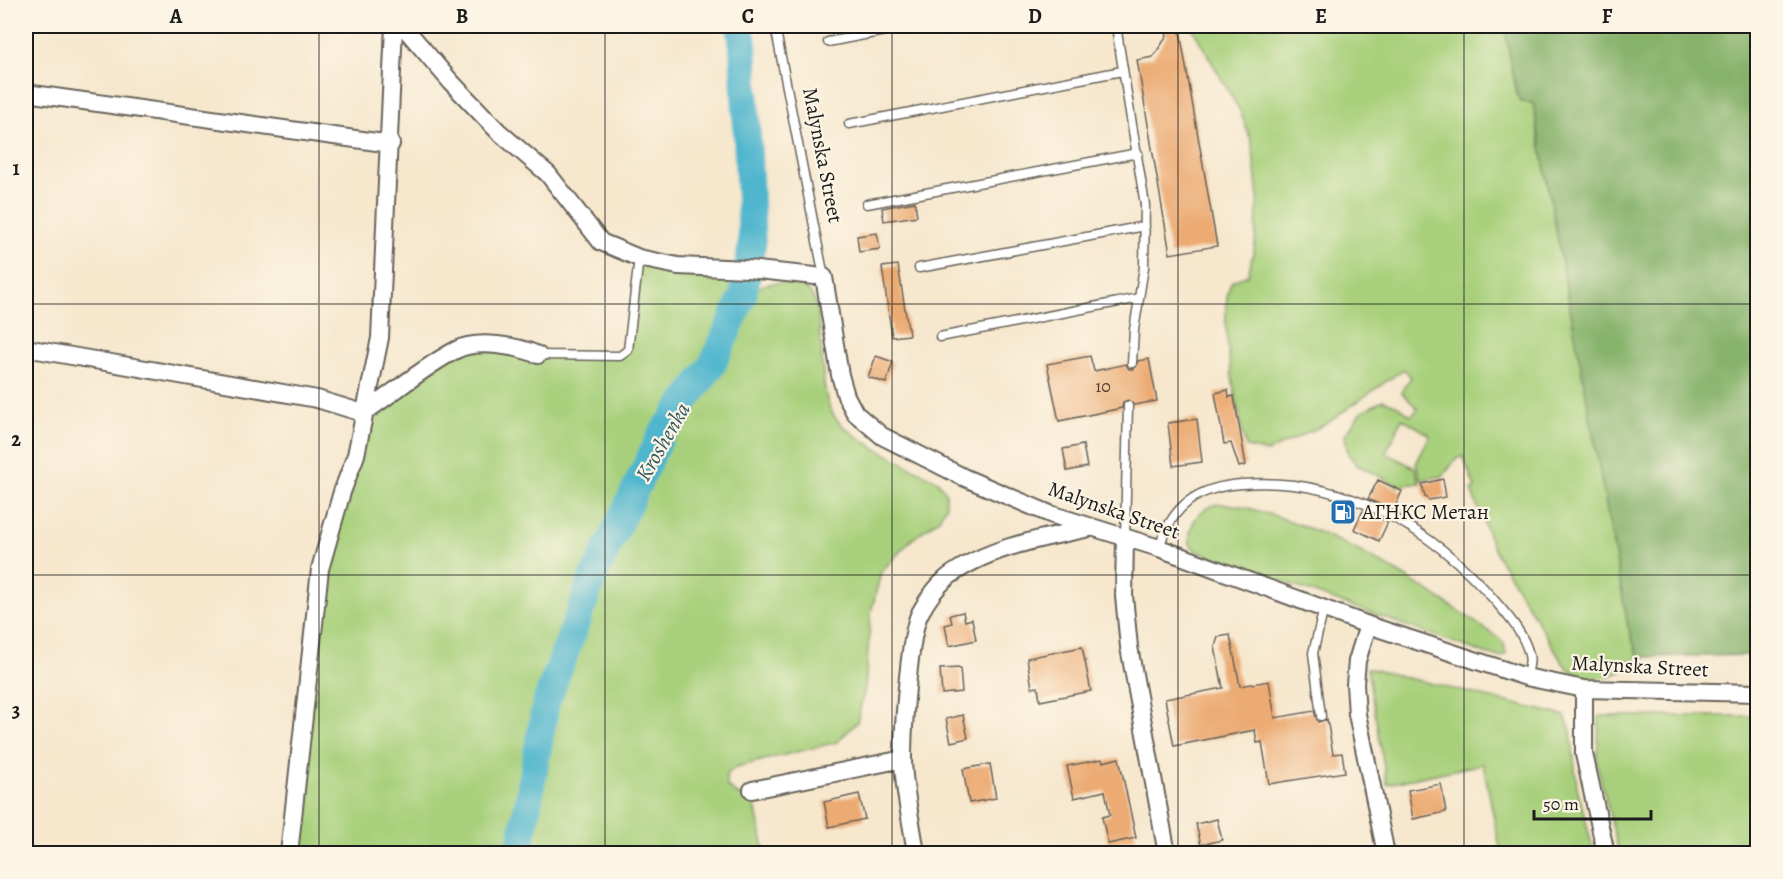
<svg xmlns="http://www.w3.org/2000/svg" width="1783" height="879" font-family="Alegreya,serif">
<rect width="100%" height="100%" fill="#fcf5e5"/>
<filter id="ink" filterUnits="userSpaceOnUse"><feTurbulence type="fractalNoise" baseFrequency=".0167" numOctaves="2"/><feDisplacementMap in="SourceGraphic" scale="12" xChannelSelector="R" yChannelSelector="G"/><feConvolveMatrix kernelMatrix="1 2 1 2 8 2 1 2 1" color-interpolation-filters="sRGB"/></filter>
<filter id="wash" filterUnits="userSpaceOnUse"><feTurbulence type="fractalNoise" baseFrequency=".008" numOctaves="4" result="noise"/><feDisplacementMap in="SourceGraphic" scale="24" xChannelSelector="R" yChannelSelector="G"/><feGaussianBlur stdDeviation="1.35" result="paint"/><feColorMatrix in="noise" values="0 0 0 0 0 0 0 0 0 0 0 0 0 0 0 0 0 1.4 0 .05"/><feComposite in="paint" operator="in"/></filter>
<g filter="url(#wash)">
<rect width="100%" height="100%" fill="#f6e7cd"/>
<path fill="#a8d07b" stroke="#62764c" stroke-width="1.5" d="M 1191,26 L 1519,26 L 1628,626 L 1638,657 C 1619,680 1582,688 1562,662 L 1494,550 L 1471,490 L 1475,488 L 1463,456 L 1456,459 L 1443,476 L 1421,480 L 1416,464 L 1430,435 L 1402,418 L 1386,453 L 1415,468 L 1420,483 L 1398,486 L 1357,465 L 1348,454 L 1345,435 L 1361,412 L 1383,400 L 1398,406 L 1411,416 L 1418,409 L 1402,393 L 1404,386 L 1411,378 L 1404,369 L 1324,425 L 1267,452 L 1246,447 C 1238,411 1215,312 1232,281 L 1248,275 L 1255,245 L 1258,197 L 1252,143 L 1240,111 Z
M 639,258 L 748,269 L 743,295 C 757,287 774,279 791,284 C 798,285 806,288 811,294 C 827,318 815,386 834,416 C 848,438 913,467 938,481 L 946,493 L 946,506 L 939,519 L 910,541 L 881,572 L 871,612 L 865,688 L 857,722 L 837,742 L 736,767 L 726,775 L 727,786 L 738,795 L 754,801 L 765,853 L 290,854 L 320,569 L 363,413 L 457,349 L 539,355 L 620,356 L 628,350 Z
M 1218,504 C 1236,503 1255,510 1272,515 C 1355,541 1429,590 1500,639 L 1504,643 L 1506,654 L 1501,657 L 1489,655 L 1196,551 L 1190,544 C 1188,524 1199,508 1218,504 Z
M 1367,668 L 1565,716 L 1571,731 L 1577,787 L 1594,853 L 1501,853 L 1483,764 L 1387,784 Z
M 1599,716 L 1757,716 L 1757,853 L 1619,853 L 1597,764 Z"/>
<path fill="#86b26b" stroke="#516744" stroke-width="1.5" d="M 1504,26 L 1757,26 L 1757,655 L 1638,657 L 1628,626 L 1533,103 L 1521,102 L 1517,95 Z"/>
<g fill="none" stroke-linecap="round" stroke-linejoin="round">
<path stroke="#4fb6cd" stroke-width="28" d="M 519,854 L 546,703 L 592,580 L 661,435 L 712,365 L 743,296 L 752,245 L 743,46 L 740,26"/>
</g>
<g id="blocks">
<path fill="#ecab73" d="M 1165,26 L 1179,26 L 1217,246 L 1170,254 L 1137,60 L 1153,57 L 1167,36 Z
M 915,202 L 917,216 L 884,221 L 882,208 Z
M 877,233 L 880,249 L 859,252 L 857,236 Z
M 898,265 L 909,335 L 892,337 L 882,267 Z
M 876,356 L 893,362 L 886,383 L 868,377 Z
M 1090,356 L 1094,371 L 1126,364 L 1129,369 L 1134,369 L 1138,361 L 1149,359 L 1157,401 L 1134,405 L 1128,400 L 1123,402 L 1122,408 L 1059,421 L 1047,364 Z
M 1228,390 L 1229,397 L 1234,396 L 1246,465 L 1239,467 L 1231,443 L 1224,444 L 1215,393 Z
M 1197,419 L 1202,462 L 1173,466 L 1168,423 Z
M 1083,445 L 1087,467 L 1067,471 L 1063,449 Z
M 1443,479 L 1446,497 L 1429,500 L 1425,497 L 1422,484 Z
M 1378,480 L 1402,491 L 1393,511 L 1368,499 Z
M 1363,511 L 1388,522 L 1379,541 L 1354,529 Z
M 963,612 L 965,621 L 972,619 L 976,640 L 949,646 L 945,625 L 952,623 L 950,615 Z
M 1230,635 L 1240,686 L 1269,681 L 1275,718 L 1314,711 L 1318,722 L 1327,719 L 1333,754 L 1342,753 L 1345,772 L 1269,784 L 1262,742 L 1257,743 L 1255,730 L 1174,746 L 1165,699 L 1223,688 L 1215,647 L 1218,637 Z
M 1082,647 L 1091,691 L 1040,701 L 1038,687 L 1032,688 L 1027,658 Z
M 960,668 L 962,692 L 942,694 L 940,669 Z
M 963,715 L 968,738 L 951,742 L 946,719 Z
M 1119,758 L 1136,838 L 1108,844 L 1102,817 L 1110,815 L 1105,791 L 1074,798 L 1067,766 L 1102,759 L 1103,762 Z
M 990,764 L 996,798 L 969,803 L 963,769 Z
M 1441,784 L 1446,812 L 1413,819 L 1408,790 Z
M 859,794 L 865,819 L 829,827 L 824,802 Z
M 1217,819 L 1222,840 L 1201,845 L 1196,824 Z"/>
</g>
</g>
<g filter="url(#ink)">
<use href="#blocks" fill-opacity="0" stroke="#68635a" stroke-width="1.5"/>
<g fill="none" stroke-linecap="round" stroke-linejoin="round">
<g stroke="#68635a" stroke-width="11">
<path id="service" d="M 775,26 L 824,277
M 1116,26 L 1145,205 L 1144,267 L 1134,330 L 1132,363
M 828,42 L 910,26
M 849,124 L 1122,71
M 867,204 L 1138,153
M 919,268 L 1145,226
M 940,337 L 1139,298
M 538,355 L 620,356 L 628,350 L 639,258
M 1125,538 L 1128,406
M 1159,548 C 1172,505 1198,487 1242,484 C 1342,476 1432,527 1496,602 C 1509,617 1525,635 1529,655 C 1531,662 1528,671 1526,677
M 1321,716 L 1313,653 L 1324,608"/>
</g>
<g stroke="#68635a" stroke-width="20">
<path id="minor" d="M 403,26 L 451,82 L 498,131 L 548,174 L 601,242 L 639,258 L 678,266 L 748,269 L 815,276
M 26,93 L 391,144
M 824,277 L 840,375 L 846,396 L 855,413 L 882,436 L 963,477 L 1050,514 L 1159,548 L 1368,625 L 1526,677 L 1584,689 L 1758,693
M 26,348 L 317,399 L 363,413 C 394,393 423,367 456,350 C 477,339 518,346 538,355
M 1125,538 L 1124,596 L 1129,647 L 1167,854
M 1368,625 L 1357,661 L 1355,684 L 1357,714 L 1386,854
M 1584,689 L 1584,754 L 1606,854
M 752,790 L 903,759
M 289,854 L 320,569 L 342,492 L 356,455 L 380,338 L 394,26
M 916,854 C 912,823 903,789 903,758 C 903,731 909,634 920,613 C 927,600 937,586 948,577 C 988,547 1043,538 1090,528"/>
</g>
<use href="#service" stroke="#fff" stroke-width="8"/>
<use href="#minor" stroke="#fff" stroke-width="16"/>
</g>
</g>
<path fill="none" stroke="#1c1c1c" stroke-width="1.5" stroke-opacity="0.55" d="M 319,26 L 319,854M 605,26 L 605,854M 892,26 L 892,854M 1178,26 L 1178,854M 1464,26 L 1464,854M 26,304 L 1758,304M 26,575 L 1758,575"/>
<defs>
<g id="fuel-square" transform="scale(1.35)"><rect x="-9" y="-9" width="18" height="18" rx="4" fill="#1f6fb2" stroke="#fcf5e5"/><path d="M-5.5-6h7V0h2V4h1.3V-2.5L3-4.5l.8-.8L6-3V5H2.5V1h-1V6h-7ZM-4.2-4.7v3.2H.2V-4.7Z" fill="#fff"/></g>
</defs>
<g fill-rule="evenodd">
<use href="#fuel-square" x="1343" y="512"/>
</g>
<g text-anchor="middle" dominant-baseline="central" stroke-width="4.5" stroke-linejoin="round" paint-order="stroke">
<g font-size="18" fill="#504032">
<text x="1103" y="386">10</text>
</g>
<g font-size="21" fill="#1c1c1c" stroke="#fcf5e5">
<text transform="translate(823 155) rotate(79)">Malynska Street</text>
<text transform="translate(1114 510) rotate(19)">Malynska Street</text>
<text transform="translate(1640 666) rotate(3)">Malynska Street</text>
</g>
<g font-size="21" fill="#1c1c1c" stroke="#fcf5e5" text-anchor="start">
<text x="1362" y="512">АГНКС Метан</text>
</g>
<g font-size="22" font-style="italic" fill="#305a63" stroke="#fcf5e5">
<text transform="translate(663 442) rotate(-60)">Kroshenka</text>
</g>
</g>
<rect width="1783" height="879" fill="none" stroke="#fcf5e5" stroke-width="66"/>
<path d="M1534 810v9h117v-9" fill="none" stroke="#1c1c1c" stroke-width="3"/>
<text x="1543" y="810" font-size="18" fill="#1c1c1c" stroke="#fcf5e5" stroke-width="4.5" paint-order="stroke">50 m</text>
<rect x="33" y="33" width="1717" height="813" fill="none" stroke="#1c1c1c" stroke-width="2"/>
<g font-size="20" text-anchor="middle" font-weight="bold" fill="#1c1c1c">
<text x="176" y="23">A</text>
<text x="462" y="23">B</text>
<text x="748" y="23">C</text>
<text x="1035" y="23">D</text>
<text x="1321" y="23">E</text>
<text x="1607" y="23">F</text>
<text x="16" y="175">1</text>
<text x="16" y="446">2</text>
<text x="16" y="717">3</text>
</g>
</svg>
